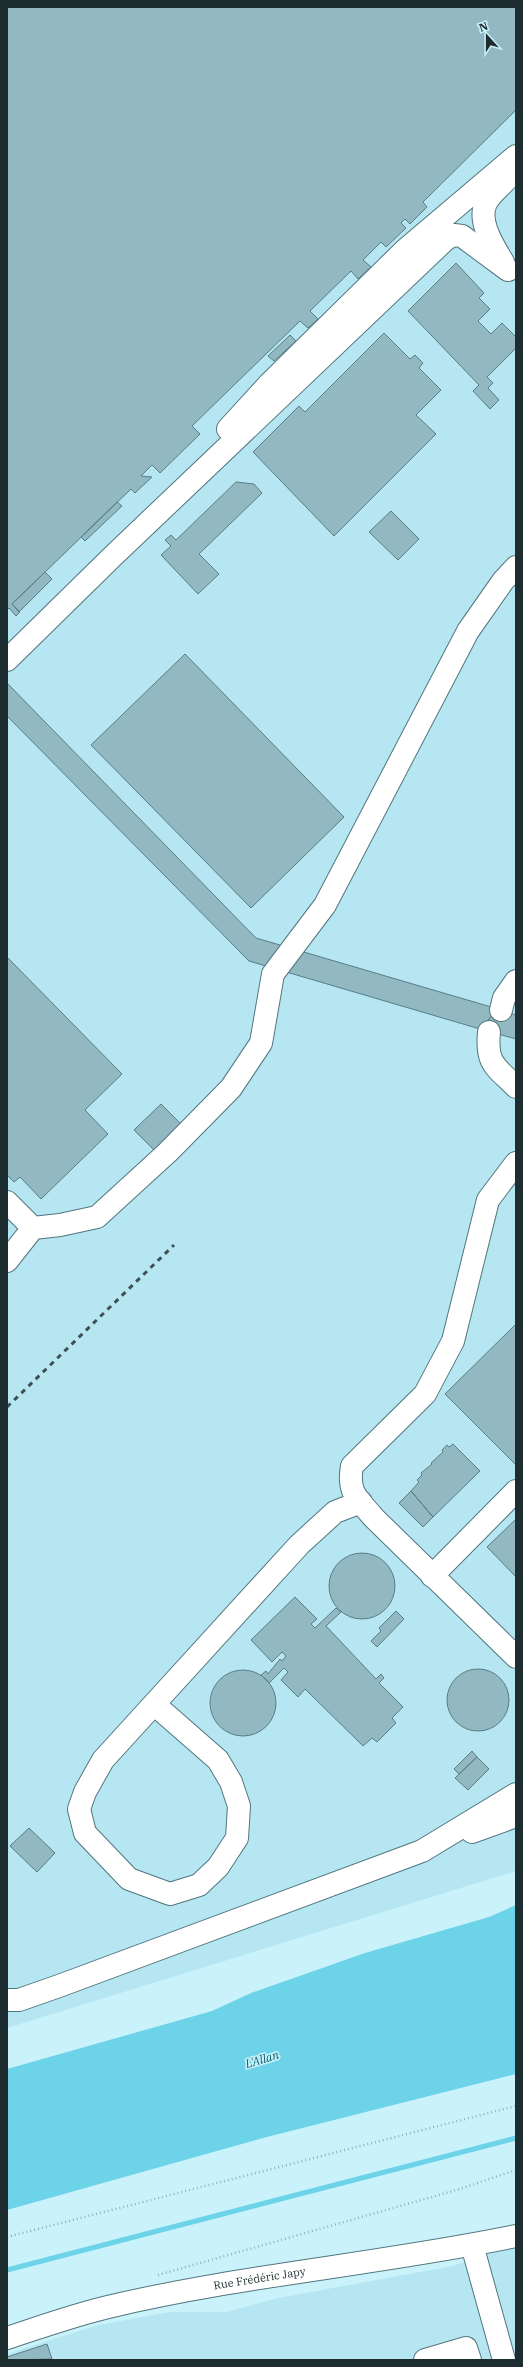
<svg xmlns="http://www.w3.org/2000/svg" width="523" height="2367" font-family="'IBM Plex Serif',serif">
<rect width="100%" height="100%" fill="#caf2fb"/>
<path fill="#b5e6f1" d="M 7,7 L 516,7 L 516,1871 L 7,2028 Z
M 516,2248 L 516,2360 L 7,2360 L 7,2354 L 98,2325 L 170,2312 L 226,2312 L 278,2298 L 453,2266 L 493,2253 Z"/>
<path fill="#6cd3e8" d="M 516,1905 L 516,2074 L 263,2138 L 7,2210 L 7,2069 L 212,2011 L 251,1993 L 365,1953 L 489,1917 Z"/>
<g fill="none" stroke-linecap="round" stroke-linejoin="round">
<path stroke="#6cd3e8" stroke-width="5" d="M 7,2270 L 516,2138"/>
</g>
<path fill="#92b9c1" stroke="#597d86" d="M 7,7 L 516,7 L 516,110 L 423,202 L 427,207 L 410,224 L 405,219 L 401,223 L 406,228 L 386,247 L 381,242 L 363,260 L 371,267 L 358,279 L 351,271 L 310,311 L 318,319 L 308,328 L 300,321 L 192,426 L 200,434 L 160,473 L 152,465 L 141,476 L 152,477 L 135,493 L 131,489 L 12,604 L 20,612 L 16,616 L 9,608 L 7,610 Z
M 456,263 L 484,293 L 479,298 L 490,309 L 478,321 L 491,334 L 502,323 L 516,337 L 516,348 L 487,377 L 493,383 L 488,388 L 499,400 L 490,409 L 473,391 L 479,385 L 408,311 Z
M 384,333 L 410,359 L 415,355 L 423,363 L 419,368 L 441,390 L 416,415 L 436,434 L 334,536 L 253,452 L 299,406 L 305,412 Z
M 290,335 L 296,341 L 274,361 L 268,356 Z
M 236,482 L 254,484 L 262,493 L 199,554 L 219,574 L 198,594 L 161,555 L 171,546 L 165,540 L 171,535 L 176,540 Z
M 117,502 L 122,506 L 85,541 L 81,537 Z
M 391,511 L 419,539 L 398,560 L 369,532 Z
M 45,572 L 52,579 L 19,612 L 12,604 Z
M 185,654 L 344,817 L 251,908 L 91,745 Z
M 7,683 L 256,938 L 498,1009 L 480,1029 L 249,961 L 7,716 Z
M 7,957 L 122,1074 L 85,1110 L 108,1134 L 41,1199 L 20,1177 L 14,1182 L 7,1175 Z
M 498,1009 L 516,1015 L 516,1039 L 480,1029 Z
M 161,1104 L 183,1126 L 155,1151 L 134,1130 Z
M 516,1324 L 516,1465 L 445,1394 Z
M 453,1444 L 480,1471 L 433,1517 L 411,1491 L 419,1482 L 417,1480 L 422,1475 L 421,1473 L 432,1464 L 431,1463 L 443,1452 L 442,1450 L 447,1445 L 449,1447 Z
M 411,1491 L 433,1517 L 423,1527 L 399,1503 Z
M 516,1519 L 516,1577 L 487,1547 Z
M329 1586a33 33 0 1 1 66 0a33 33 0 1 1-66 0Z
M 295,1597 L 317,1619 L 311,1624 L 315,1628 L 336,1608 L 341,1612 L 326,1626 L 376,1679 L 381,1674 L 384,1678 L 379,1683 L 403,1707 L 392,1718 L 396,1723 L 377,1742 L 372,1738 L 363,1746 L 305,1689 L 298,1697 L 281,1680 L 288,1672 L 284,1668 L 269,1683 L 261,1675 L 266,1671 L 268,1674 L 280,1659 L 282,1661 L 286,1656 L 282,1652 L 272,1662 L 251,1640 Z
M 396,1611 L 404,1619 L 377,1647 L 371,1641 L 381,1631 L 379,1628 Z
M447 1700a31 31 0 1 1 62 0a31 31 0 1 1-62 0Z
M210 1703a33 33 0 1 1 66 0a33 33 0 1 1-66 0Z
M 472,1751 L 477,1757 L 459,1774 L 454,1769 Z
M 477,1757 L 489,1769 L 468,1790 L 455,1778 Z
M 29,1828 L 55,1853 L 37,1872 L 10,1846 Z
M 47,2344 L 52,2359 L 7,2360 L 7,2357 Z"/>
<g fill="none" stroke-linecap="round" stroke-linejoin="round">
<g stroke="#51767e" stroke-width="24">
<g id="minor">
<path d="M 503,262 C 494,247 477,221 486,203 C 490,194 501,186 507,179"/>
<path d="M 228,429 L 269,384 L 404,251 L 516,156"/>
<path d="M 7,660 L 113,556 L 446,239 L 454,235 L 462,236 L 508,270"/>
<path d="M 501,1010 L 504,998 L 516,981"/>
<path d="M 489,1032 C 486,1064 495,1066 516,1087"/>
<path d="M 516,1163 L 488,1200 L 453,1341 L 425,1394 L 352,1466 C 347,1493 358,1499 374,1518 L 516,1657"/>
<path d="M 7,1202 L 33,1228"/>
<path d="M 7,1261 L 33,1228 L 60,1225 L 97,1217 L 168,1152 L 231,1088 L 261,1043 L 273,974 L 325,905 L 468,631 L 503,581 L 516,567"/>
<path d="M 432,1576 L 516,1491"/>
<path d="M 154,1704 L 218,1760 L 231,1782 L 239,1806 L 237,1838 L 218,1867 L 199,1885 L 170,1894 L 129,1879 L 85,1833 L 79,1809 L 85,1792 L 103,1760 L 154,1704 L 299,1545 L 335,1512 L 361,1502"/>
<path d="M 472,1832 L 516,1816"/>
<path d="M 7,2000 L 19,2000 L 59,1986 L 422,1851 L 516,1794"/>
<path d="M 472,2245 L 504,2360"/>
<path id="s1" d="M 7,2338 C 41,2327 74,2315 108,2307 C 242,2275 381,2264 516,2236"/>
<path d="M 425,2360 L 466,2348 L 470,2360"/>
</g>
</g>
<path stroke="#92b2ba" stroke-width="2.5" stroke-dasharray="1 3" stroke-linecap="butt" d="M 7,2237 L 516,2106
M 158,2275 L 460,2189 L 516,2170"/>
<use href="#minor" stroke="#fff" stroke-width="22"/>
<path stroke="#3d5155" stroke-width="3" stroke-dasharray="5 5" stroke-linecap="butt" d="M 7,1407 L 174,1245"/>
</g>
<g text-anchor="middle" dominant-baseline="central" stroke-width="3" stroke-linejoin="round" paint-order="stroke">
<g font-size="11" fill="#1d2d30" stroke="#caf2fb">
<text stroke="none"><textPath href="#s1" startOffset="260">Rue Frédéric Japy</textPath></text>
</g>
<g font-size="12" font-style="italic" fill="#076271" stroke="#caf2fb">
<text transform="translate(262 2059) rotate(-17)">L'Allan</text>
</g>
</g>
<rect width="523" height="2367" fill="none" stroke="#1d2d30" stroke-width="16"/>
<g transform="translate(487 36) rotate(339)" stroke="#caf2fb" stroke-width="3" paint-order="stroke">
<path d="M0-3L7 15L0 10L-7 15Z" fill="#1d2d30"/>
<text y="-6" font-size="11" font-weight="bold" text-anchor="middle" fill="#1d2d30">N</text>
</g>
</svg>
